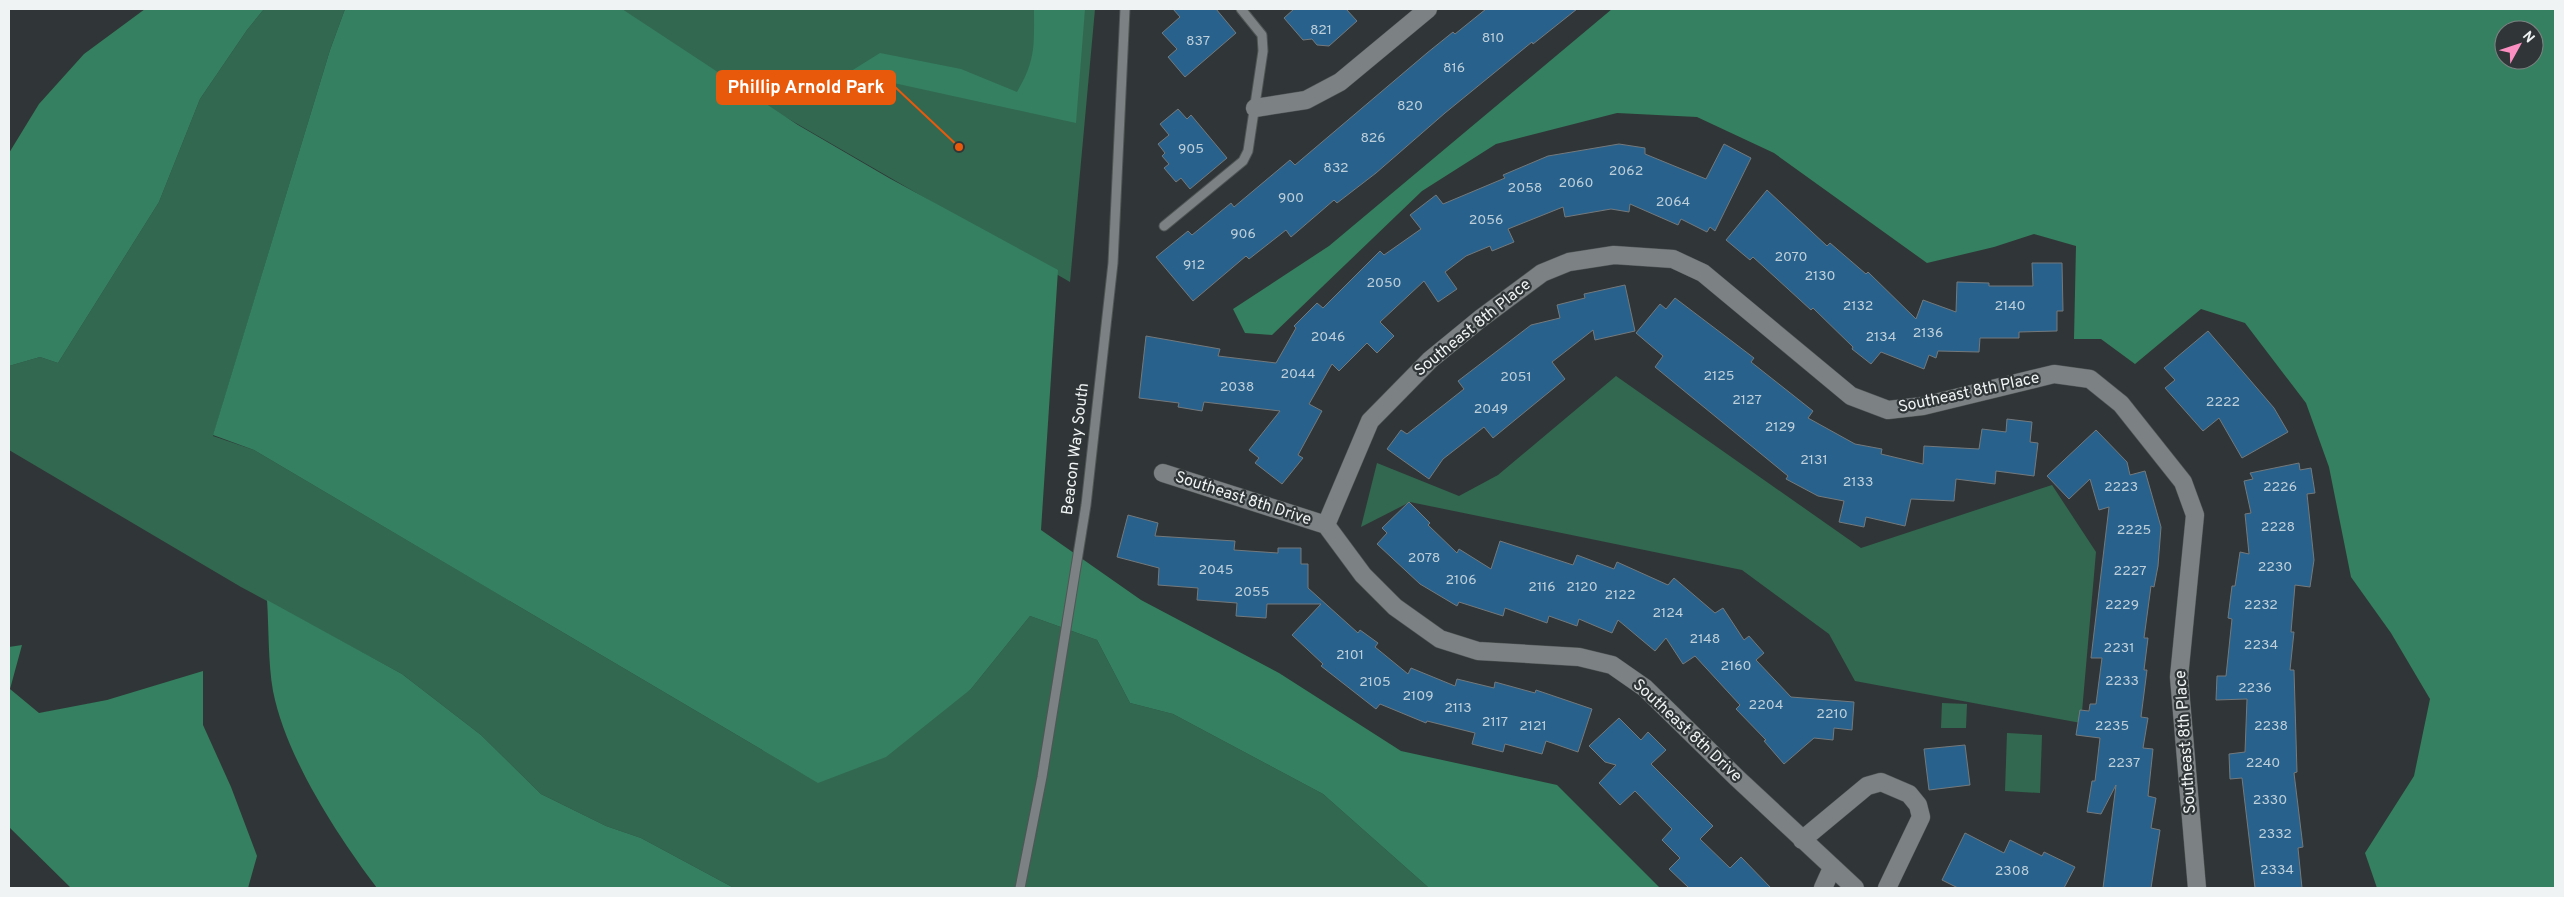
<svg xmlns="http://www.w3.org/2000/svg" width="2564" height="897" font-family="Overpass,sans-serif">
<rect width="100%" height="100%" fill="#303637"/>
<path fill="#326850" d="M 264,9 L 345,9 L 330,50 L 213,436 L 254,450 L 798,771 L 818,781 L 971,689 L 1030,616 L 1097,640 L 1130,703 L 1173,714 L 1323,794 L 1429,888 L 734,888 L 641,838 L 606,826 L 541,794 L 481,735 L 402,674 L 241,587 L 9,450 L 9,366 L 40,357 L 58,363 L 159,202 L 200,99 L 247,30 Z
M 599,9 L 1095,9 L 1070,282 Z
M 1616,376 L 1861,548 L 2052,485 L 2096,552 L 2081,723 L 1855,681 L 1829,634 L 1742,570 L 1410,502 L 1361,527 L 1377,463 L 1459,496 L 1498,475 Z
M 1942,703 L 1967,704 L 1966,728 L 1941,728 Z
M 2007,733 L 2042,735 L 2040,793 L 2005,791 Z"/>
<path fill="#358060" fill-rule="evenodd" d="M 145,9 L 264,9 L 247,30 L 200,99 L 159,202 L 58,363 L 40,357 L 9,366 L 9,153 L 39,104 L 84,54 Z
M 345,9 L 622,9 L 798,125 L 889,178 L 1058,270 L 1041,530 L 1141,600 L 1279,673 L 1401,751 L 1557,785 L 1660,888 L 1429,888 L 1323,794 L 1173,714 L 1130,703 L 1097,640 L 1030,616 L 971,689 L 886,757 L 818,783 L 254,450 L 213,435 L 330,50 Z
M 1034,9 L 1085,9 L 1076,123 L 848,73 L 880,53 L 961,69 L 1017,92 C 1036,60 1034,45 1034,9 Z
M 1612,9 L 2555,9 L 2555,888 L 2377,888 L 2365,853 L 2414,776 L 2430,699 L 2391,633 L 2351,577 L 2329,467 L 2306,403 L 2245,323 L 2201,309 L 2135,364 L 2101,339 L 2074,339 L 2076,246 L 2034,234 L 1994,247 L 1927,263 L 1774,153 L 1697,117 L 1617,113 L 1496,144 L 1422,191 L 1272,335 L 1245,333 L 1233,309 L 1329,246 ZM 2504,30 L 2534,30 L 2534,60 L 2504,60 Z
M 267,600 L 402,674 L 481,735 L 541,794 L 606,826 L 641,838 L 734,888 L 377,888 C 337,835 286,757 273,691 C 268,662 269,630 267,600 Z
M 22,645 L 10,689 L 39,713 L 107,700 L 203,671 L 203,725 L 231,787 L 257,856 L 248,888 L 71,888 L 9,827 L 9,647 Z"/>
<path fill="#28628c" stroke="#74797c" d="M 1173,9 L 1216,9 L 1236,33 L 1185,77 L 1168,57 L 1177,49 L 1162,33 L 1180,17 Z
M 1294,9 L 1346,9 L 1357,21 L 1329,46 L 1317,45 L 1312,39 L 1303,40 L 1284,18 Z
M 1486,9 L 1577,9 L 1533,44 L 1532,42 L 1445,113 L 1376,173 L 1337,203 L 1334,200 L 1291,237 L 1286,230 L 1249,259 L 1246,256 L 1193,301 L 1156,257 L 1188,231 L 1192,235 L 1231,203 L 1234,207 L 1290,160 L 1295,165 L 1427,53 L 1453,32 L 1455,34 Z
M 1178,109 L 1187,119 L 1191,115 L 1227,158 L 1190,189 L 1181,178 L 1176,182 L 1164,168 L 1169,164 L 1162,156 L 1165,153 L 1158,144 L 1169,135 L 1160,124 Z
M 1619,144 L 1645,148 L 1645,154 L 1706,179 L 1724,144 L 1751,158 L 1715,231 L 1710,227 L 1707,232 L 1681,219 L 1678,225 L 1630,204 L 1629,212 L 1611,209 L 1565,217 L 1563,207 L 1508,229 L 1514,242 L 1492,251 L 1490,246 L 1466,256 L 1445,272 L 1457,289 L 1438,302 L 1424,281 L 1380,322 L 1394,336 L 1377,353 L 1367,343 L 1339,371 L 1332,364 L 1309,404 L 1322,411 L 1298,455 L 1303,458 L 1282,484 L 1255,463 L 1259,458 L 1249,450 L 1280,411 L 1204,402 L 1202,411 L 1178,407 L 1179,403 L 1139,398 L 1146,336 L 1220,349 L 1218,356 L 1276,363 L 1296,328 L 1294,326 L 1317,303 L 1323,308 L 1380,251 L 1384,255 L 1421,229 L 1410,215 L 1436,195 L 1443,204 L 1505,178 L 1503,175 L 1548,156 Z
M 1767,190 L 1827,246 L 1830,243 L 1866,274 L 1868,272 L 1916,319 L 1923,300 L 1956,312 L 1957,282 L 1989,283 L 1989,286 L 2033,286 L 2032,263 L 2062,263 L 2063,311 L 2057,311 L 2057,331 L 2019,332 L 2019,338 L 1980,338 L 1979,352 L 1938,351 L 1936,358 L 1929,355 L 1924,369 L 1881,352 L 1871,364 L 1852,349 L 1853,347 L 1813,308 L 1811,310 L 1753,257 L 1750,260 L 1726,240 Z
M 1625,285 L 1635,331 L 1595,340 L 1593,330 L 1552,362 L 1565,379 L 1493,438 L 1484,427 L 1443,459 L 1429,479 L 1387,449 L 1401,430 L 1407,434 L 1464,389 L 1458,381 L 1531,325 L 1560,318 L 1557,305 L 1585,298 L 1584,294 Z
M 1675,298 L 1754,358 L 1751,362 L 1813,411 L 1808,418 L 1855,444 L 1882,449 L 1881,454 L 1923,464 L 1924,446 L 1979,449 L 1982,429 L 2006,432 L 2007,419 L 2032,422 L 2030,442 L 2038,443 L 2034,476 L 1996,471 L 1995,484 L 1956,479 L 1954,501 L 1911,499 L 1905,526 L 1866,517 L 1864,527 L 1839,522 L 1844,501 L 1818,496 L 1786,479 L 1788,476 L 1655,367 L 1663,356 L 1636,333 L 1660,304 L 1666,309 Z
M 2208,331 L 2274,408 L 2288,432 L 2242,458 L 2219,418 L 2203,431 L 2165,388 L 2175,380 L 2164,368 Z
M 2096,430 L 2127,462 L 2130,475 L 2145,471 L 2161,527 L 2158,566 L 2154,587 L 2151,586 L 2144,638 L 2148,638 L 2144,670 L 2147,670 L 2141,717 L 2148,718 L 2143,748 L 2153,749 L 2148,796 L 2156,798 L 2151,828 L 2160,830 L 2151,888 L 2103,888 L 2116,785 L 2101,814 L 2087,812 L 2092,781 L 2095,781 L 2100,738 L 2076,735 L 2080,710 L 2089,711 L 2090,704 L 2096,704 L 2102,658 L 2091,658 L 2109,507 L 2099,510 L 2090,479 L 2069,499 L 2047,476 Z
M 2299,463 L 2300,470 L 2311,468 L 2315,493 L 2307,494 L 2314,560 L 2310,587 L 2295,585 L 2291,632 L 2294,632 L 2290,670 L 2294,670 L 2297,772 L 2294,773 L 2303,847 L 2298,848 L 2302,888 L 2255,888 L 2242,778 L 2230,779 L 2229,754 L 2245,752 L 2247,699 L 2216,700 L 2217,676 L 2226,676 L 2232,619 L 2228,618 L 2232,586 L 2235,586 L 2240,552 L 2249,554 L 2245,514 L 2251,513 L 2244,481 L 2253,479 L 2250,473 Z
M 1409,502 L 1430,523 L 1428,525 L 1457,553 L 1459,549 L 1491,569 L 1500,541 L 1573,565 L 1577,555 L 1614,569 L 1617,562 L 1668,585 L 1674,578 L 1715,613 L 1723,608 L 1744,640 L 1749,636 L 1764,653 L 1756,660 L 1791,697 L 1854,702 L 1852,730 L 1834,728 L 1833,740 L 1814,738 L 1784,764 L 1764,741 L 1766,740 L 1736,709 L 1740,705 L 1695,656 L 1683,664 L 1666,638 L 1655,651 L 1618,620 L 1612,633 L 1579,619 L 1577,626 L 1549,616 L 1547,623 L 1505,608 L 1503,616 L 1459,602 L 1457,606 L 1420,584 L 1377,544 L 1387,533 L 1382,528 Z
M 1128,515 L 1158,523 L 1155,536 L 1235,541 L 1234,550 L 1278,553 L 1278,548 L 1301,548 L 1301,564 L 1308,564 L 1308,588 L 1358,633 L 1360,630 L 1378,643 L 1375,647 L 1408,674 L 1411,668 L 1455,686 L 1457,679 L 1494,688 L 1495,682 L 1535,693 L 1536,690 L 1592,709 L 1578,752 L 1546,741 L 1542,754 L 1505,744 L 1503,752 L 1472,744 L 1475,733 L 1427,721 L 1426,723 L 1380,704 L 1376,709 L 1321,666 L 1323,664 L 1292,635 L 1321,604 L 1267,604 L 1266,618 L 1236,616 L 1237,603 L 1197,600 L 1198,588 L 1158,585 L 1159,568 L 1117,557 Z
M 1619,718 L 1641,740 L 1648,732 L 1666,750 L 1651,764 L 1713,826 L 1700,839 L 1730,868 L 1741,857 L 1771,888 L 1689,888 L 1669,869 L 1680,858 L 1662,840 L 1672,829 L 1635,791 L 1620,805 L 1599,783 L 1616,765 L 1605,762 L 1589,746 Z
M 1965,745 L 1970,785 L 1929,790 L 1924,749 Z
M 1965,833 L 2004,853 L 2010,840 L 2042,856 L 2044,852 L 2075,867 L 2064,888 L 1958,888 L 1942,880 Z"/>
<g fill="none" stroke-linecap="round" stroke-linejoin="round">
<g stroke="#505556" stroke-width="11">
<path id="lane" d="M 1164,226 L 1243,161 L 1248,151 L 1263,51 L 1262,35 L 1241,9
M 1020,888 L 1042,777 L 1086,505 L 1113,263 L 1125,9"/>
</g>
<g stroke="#505556" stroke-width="19">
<path id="street" d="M 1255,108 L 1306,100 L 1340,82 L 1428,9
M 1163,473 L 1326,525 L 1363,575 L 1395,607 L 1440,639 L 1478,651 L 1579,657 L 1612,665 L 1645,688 L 1737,778 L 1855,888
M 1326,525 L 1370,421 L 1430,360 L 1480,319 L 1542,273 L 1569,262 L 1614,255 L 1673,259 L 1703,273 L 1851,396 L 1888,410 L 1923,406 L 2054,374 L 2090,379 L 2121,404 L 2183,482 L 2195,515 L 2179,677 L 2197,888
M 1802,840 L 1867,786 L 1881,782 L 1909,794 L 1918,805 L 1921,817 L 1887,888
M 1823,888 L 1832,868"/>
</g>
<use href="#lane" stroke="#7c8284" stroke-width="9"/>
<use href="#street" stroke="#7c8284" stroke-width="18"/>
</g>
<g text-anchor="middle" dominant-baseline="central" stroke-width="4.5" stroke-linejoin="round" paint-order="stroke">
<g font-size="14" fill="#becfda">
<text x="1321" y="30">821</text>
<text x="1493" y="38">810</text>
<text x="1198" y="41">837</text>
<text x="1454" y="68">816</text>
<text x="1410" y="106">820</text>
<text x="1373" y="138">826</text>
<text x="1191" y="149">905</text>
<text x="1336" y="168">832</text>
<text x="1626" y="171">2062</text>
<text x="1576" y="183">2060</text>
<text x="1525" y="188">2058</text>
<text x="1291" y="198">900</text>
<text x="1673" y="202">2064</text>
<text x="1486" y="220">2056</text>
<text x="1243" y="234">906</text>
<text x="1791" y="257">2070</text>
<text x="1194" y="265">912</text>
<text x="1820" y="276">2130</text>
<text x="1384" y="283">2050</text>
<text x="1858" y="306">2132</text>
<text x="2010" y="306">2140</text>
<text x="1928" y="333">2136</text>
<text x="1328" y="337">2046</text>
<text x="1881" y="337">2134</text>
<text x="1298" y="374">2044</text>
<text x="1719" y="376">2125</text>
<text x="1516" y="377">2051</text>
<text x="1237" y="387">2038</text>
<text x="1747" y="400">2127</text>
<text x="2223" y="402">2222</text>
<text x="1491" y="409">2049</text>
<text x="1780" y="427">2129</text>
<text x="1814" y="460">2131</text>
<text x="1858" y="482">2133</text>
<text x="2121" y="487">2223</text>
<text x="2280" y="487">2226</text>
<text x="2278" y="527">2228</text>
<text x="2134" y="530">2225</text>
<text x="1424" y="558">2078</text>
<text x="2275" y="567">2230</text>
<text x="1216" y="570">2045</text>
<text x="2130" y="571">2227</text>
<text x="1461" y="580">2106</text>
<text x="1542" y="587">2116</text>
<text x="1582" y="587">2120</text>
<text x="1252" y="592">2055</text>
<text x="1620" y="595">2122</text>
<text x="2122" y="605">2229</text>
<text x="2261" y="605">2232</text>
<text x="1668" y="613">2124</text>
<text x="1705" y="639">2148</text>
<text x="2261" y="645">2234</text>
<text x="2119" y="648">2231</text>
<text x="1350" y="655">2101</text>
<text x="1736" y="666">2160</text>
<text x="2122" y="681">2233</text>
<text x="1375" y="682">2105</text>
<text x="2255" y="688">2236</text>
<text x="1418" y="696">2109</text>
<text x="1766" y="705">2204</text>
<text x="1458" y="708">2113</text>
<text x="1832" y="714">2210</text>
<text x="1495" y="722">2117</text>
<text x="1533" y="726">2121</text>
<text x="2112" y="726">2235</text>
<text x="2271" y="726">2238</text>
<text x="2124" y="763">2237</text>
<text x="2263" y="763">2240</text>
<text x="2270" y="800">2330</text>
<text x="2275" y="834">2332</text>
<text x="2277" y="870">2334</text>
<text x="2012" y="871">2308</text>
</g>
<g font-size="16" fill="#f0f3f4" stroke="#303637">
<text transform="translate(1473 328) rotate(-39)">Southeast 8th Place</text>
<text transform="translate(1969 393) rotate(-12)">Southeast 8th Place</text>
<text transform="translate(1076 449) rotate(-83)">Beacon Way South</text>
<text transform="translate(1243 499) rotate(18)">Southeast 8th Drive</text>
<text transform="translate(1687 731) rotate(43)">Southeast 8th Drive</text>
<text transform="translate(2186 742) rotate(-94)">Southeast 8th Place</text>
</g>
</g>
<path fill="none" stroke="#e8590c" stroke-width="2" d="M959 147L895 87"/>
<circle fill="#e8590c" stroke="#303637" stroke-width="2" cx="959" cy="147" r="5"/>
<rect fill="#e8590c" stroke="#e8590c" stroke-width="2" x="717" y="71" width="178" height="33" rx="5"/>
<g font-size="18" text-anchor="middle" font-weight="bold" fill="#fff">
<text x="806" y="93">Phillip Arnold Park</text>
</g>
<rect width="2564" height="897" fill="none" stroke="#f0f3f4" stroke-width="20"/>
<g transform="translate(2519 45) rotate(50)"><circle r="24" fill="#303637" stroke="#7d8283"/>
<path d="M0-4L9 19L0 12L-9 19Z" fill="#fc8fc2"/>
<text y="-8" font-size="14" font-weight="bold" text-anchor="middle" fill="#f0f3f4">N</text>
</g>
</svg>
